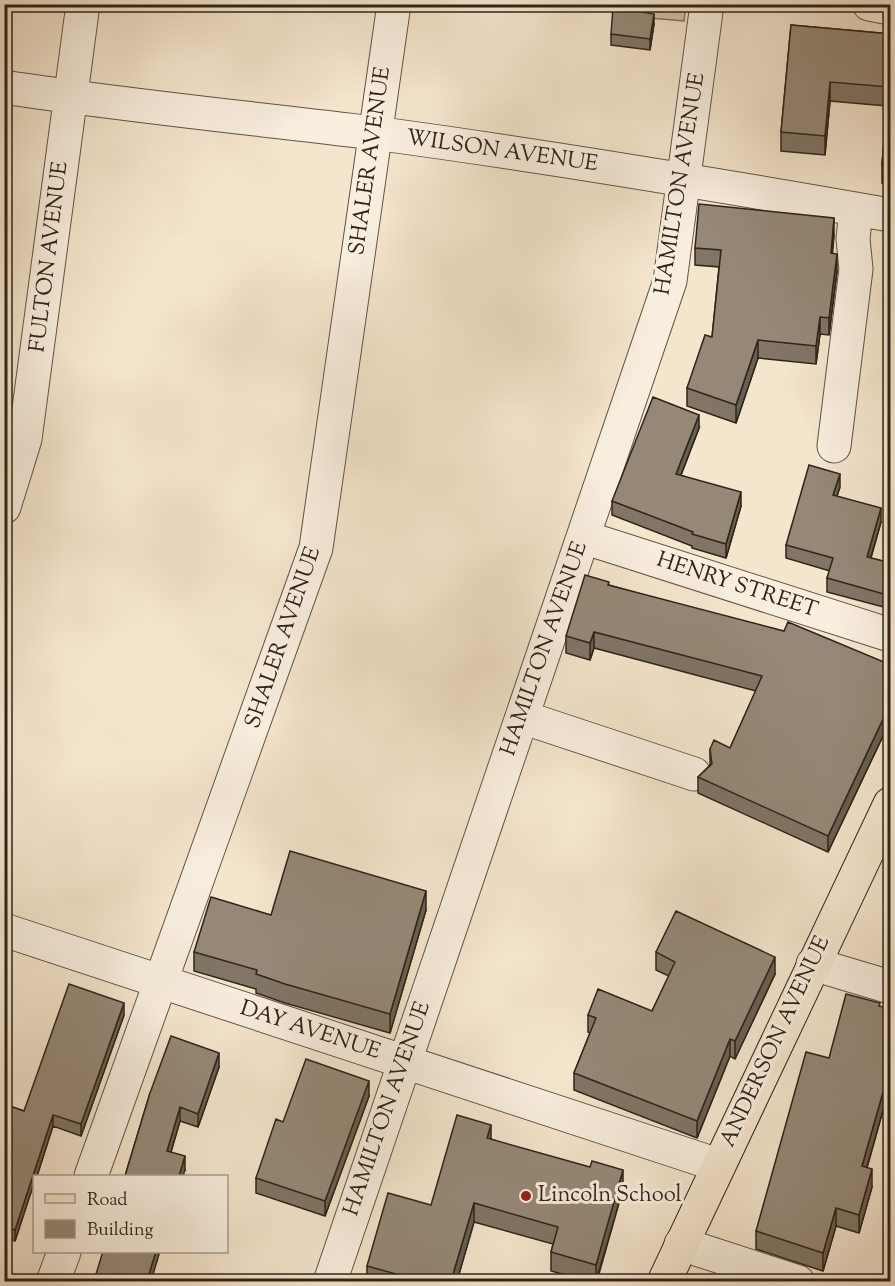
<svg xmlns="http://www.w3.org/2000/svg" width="895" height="1286" font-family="'Sorts Mill Goudy',serif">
<rect width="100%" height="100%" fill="#f4e5cd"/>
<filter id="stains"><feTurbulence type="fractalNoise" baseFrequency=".00333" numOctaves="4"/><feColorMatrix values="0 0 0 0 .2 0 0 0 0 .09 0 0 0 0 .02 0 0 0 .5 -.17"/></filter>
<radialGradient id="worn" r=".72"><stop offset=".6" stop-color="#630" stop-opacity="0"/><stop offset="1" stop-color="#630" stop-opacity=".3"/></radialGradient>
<path fill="#d2c4af" stroke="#807464" stroke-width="1.5" d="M 616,5 L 686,5 L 684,21 L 615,15 Z"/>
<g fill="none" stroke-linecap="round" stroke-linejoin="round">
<g stroke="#605447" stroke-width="35">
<path id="minor" d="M 869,4 L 890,8
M 4,87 C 127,106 251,118 374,133 C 547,156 719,185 890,215
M 834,446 L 856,269 L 853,239 L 856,209
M 4,507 L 25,439 L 83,4
M 583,537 L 890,635
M 522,717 L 694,774
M 4,930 L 718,1165
M 813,964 L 890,987
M 91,1176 L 316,548 L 394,4
M 681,1244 L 798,1282
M 53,1282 L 64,1252
M 330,1282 L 670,281 L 707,4"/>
</g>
<g stroke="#2e241a" stroke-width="35">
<path id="major" d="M 664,1282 L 890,804"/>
</g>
<use href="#minor" stroke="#f8eede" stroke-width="33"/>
<use href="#major" stroke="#f4e5cd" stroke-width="33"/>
</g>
<path fill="#807566" stroke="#2e241a" stroke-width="1.5" d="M 654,24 L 650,50 L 611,45 L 611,34 Z
M 791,25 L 891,34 L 891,184 L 882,183 L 882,164 L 887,106 L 830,101 L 825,155 L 781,151 L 781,132 Z
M 834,235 L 832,253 L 837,271 L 829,335 L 820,334 L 816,364 L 758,358 L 736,423 L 687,406 L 687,388 L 712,337 L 719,267 L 695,265 L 695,248 Z
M 699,428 L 681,475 L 741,506 L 726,558 L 692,548 L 692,546 L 612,515 L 612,501 Z
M 840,487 L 837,496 L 881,522 L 871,558 L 891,563 L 891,609 L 827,592 L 827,578 L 830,571 L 786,558 L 786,545 Z
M 609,585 L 891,665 L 891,719 L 828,852 L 698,793 L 698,777 L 710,765 L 710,749 L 730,748 L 756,691 L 594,648 L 590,660 L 566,653 L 566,636 Z
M 426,910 L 390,1033 L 285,1003 L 256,993 L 256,989 L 194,971 L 194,952 L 271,915 Z
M 656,952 L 775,974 L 735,1059 L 730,1056 L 697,1138 L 574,1090 L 574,1073 L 590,1033 L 588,1032 L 588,1015 L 652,1011 L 669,976 L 656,970 Z
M 880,1007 L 891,1009 L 891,1089 L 889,1089 L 867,1168 L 872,1187 L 859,1233 L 836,1226 L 823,1271 L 756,1249 L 756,1231 L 829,1058 Z
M 124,1015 L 81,1136 L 53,1126 L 37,1176 L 34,1176 L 34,1183 L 15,1241 L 5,1237 L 4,1238 L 4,1104 L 24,1111 Z
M 219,1067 L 198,1127 L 180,1121 L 171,1152 L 185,1170 L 125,1176 L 150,1093 Z
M 369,1096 L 325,1216 L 256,1193 L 256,1178 L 283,1122 Z
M 491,1139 L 623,1189 L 597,1281 L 588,1281 L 551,1271 L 551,1252 L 553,1244 L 474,1222 L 457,1281 L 367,1281 L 367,1266 L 431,1205 Z"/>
<path fill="#685f53" stroke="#2e241a" stroke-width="1.5" d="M 654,14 L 654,24 L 650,50 L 650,39 Z
M 830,82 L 830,101 L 825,155 L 825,136 Z
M 834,218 L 834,235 L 831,270 L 831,253 Z
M 837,254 L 837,271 L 829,335 L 829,318 Z
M 820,317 L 820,334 L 816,364 L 816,346 Z
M 758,340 L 758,358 L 736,423 L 736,405 Z
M 699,415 L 699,428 L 676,488 L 676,474 Z
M 840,474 L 840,487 L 833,508 L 833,495 Z
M 741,492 L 741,506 L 726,558 L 726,544 Z
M 881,508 L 881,522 L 867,570 L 867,557 Z
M 594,632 L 594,648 L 590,660 L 590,643 Z
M 891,702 L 891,719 L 828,852 L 828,836 Z
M 426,891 L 426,910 L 390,1033 L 390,1014 Z
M 775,957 L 775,974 L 735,1059 L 735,1041 Z
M 124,1003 L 124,1015 L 81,1136 L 81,1124 Z
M 730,1039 L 730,1056 L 697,1138 L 697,1121 Z
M 219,1053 L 219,1067 L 198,1127 L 198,1114 Z
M 889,1071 L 889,1089 L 862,1184 L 862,1166 Z
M 369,1081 L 369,1096 L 325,1216 L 325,1201 Z
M 180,1107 L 180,1121 L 167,1165 L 167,1151 Z
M 53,1115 L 53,1126 L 37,1176 L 34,1176 L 34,1183 L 15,1241 L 15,1230 Z
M 491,1125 L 491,1144 L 487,1138 Z
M 185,1156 L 185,1170 L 183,1176 L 179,1176 Z
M 872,1169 L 872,1187 L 859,1233 L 859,1215 Z
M 623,1170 L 623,1189 L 596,1281 L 596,1265 Z
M 474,1203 L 474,1222 L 457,1281 L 451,1281 Z
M 836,1208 L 836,1226 L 823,1271 L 823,1253 Z
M 156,1251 L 160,1251 L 151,1281 L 147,1281 Z"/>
<path fill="#958877" stroke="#2e241a" stroke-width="1.5" d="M 613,7 L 654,14 L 650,39 L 611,34 Z
M 791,25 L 891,34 L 891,165 L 882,164 L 889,87 L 830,82 L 825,136 L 781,132 Z
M 699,204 L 834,218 L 831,253 L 837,254 L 829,318 L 820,317 L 816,346 L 758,340 L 736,405 L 687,388 L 705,335 L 712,337 L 721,250 L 695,248 Z
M 653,397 L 699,415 L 676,474 L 741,492 L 726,544 L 692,534 L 693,532 L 612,501 Z
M 809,465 L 840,474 L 833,495 L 881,508 L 867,557 L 891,563 L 891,596 L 827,578 L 833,558 L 786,545 Z
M 585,575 L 609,582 L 608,585 L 784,631 L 788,622 L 891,665 L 891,702 L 828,836 L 698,777 L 712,764 L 710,749 L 714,740 L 730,748 L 762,676 L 594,632 L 590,643 L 566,636 Z
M 290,851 L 426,891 L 390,1014 L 285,984 L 256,974 L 257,970 L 194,952 L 211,897 L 271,915 Z
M 676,911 L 775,957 L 735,1041 L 730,1039 L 697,1121 L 574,1073 L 596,1018 L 588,1015 L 598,989 L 652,1011 L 675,962 L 656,952 Z
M 69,984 L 124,1003 L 81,1124 L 53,1115 L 15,1230 L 5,1226 L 4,1227 L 4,1104 L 24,1111 Z
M 846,994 L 880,1003 L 879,1006 L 891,1009 L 891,1071 L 889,1071 L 862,1166 L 872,1169 L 859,1215 L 836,1208 L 823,1253 L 756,1231 L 806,1052 L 829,1058 Z
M 171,1036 L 219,1053 L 198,1114 L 180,1107 L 167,1151 L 185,1156 L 179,1176 L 125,1176 L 150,1093 Z
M 306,1059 L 369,1081 L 325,1201 L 256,1178 L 276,1119 L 283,1122 Z
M 457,1115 L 491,1125 L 487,1138 L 590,1167 L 592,1161 L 623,1170 L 596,1265 L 551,1252 L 558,1227 L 474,1203 L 451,1281 L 421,1281 L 367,1266 L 388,1193 L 431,1205 Z
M 103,1251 L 156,1251 L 147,1281 L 94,1281 Z"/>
<circle fill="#8f2418" stroke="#f8eede" stroke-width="2" cx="526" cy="1196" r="6"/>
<g text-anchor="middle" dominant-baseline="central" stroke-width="6" stroke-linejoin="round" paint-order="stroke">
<g font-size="22" fill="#2e241a" stroke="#f8eede">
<text transform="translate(502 152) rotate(8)">WILSON AVENUE</text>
<text transform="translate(371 161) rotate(-82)">SHALER AVENUE</text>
<text transform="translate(681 184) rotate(-81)">HAMILTON AVENUE</text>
<text transform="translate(50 257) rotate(-83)">FULTON AVENUE</text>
<text transform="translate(737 586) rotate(18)">HENRY STREET</text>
<text transform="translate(284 638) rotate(-71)">SHALER AVENUE</text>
<text transform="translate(545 649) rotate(-71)">HAMILTON AVENUE</text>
<text transform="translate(310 1031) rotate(18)">DAY AVENUE</text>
<text transform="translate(776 1042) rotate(-65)">ANDERSON AVENUE</text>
<text transform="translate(388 1109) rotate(-71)">HAMILTON AVENUE</text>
</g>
<g font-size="22" fill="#2e241a" stroke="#f8eede" text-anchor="start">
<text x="538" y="1196">Lincoln School</text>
</g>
</g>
<rect width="895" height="1286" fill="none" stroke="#f4e5cd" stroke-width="24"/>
<rect x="6" y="6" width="883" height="1274" fill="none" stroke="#2e241a" stroke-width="3"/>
<rect x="12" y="12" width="871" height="1262" fill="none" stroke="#2e241a" stroke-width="1.5"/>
<rect x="33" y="1175" width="195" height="78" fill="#f8eede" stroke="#a79d90" stroke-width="1.5"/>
<rect x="45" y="1194" width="30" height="9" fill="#f4e5cd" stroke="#a79d90" stroke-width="1.5"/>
<text x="87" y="1205" font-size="18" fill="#2e241a">Road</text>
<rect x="45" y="1220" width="30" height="18" fill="#958877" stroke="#a79d90" stroke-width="1.5"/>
<text x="87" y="1235" font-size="18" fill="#2e241a">Building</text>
<rect width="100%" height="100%" filter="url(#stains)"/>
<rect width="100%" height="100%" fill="url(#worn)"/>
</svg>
